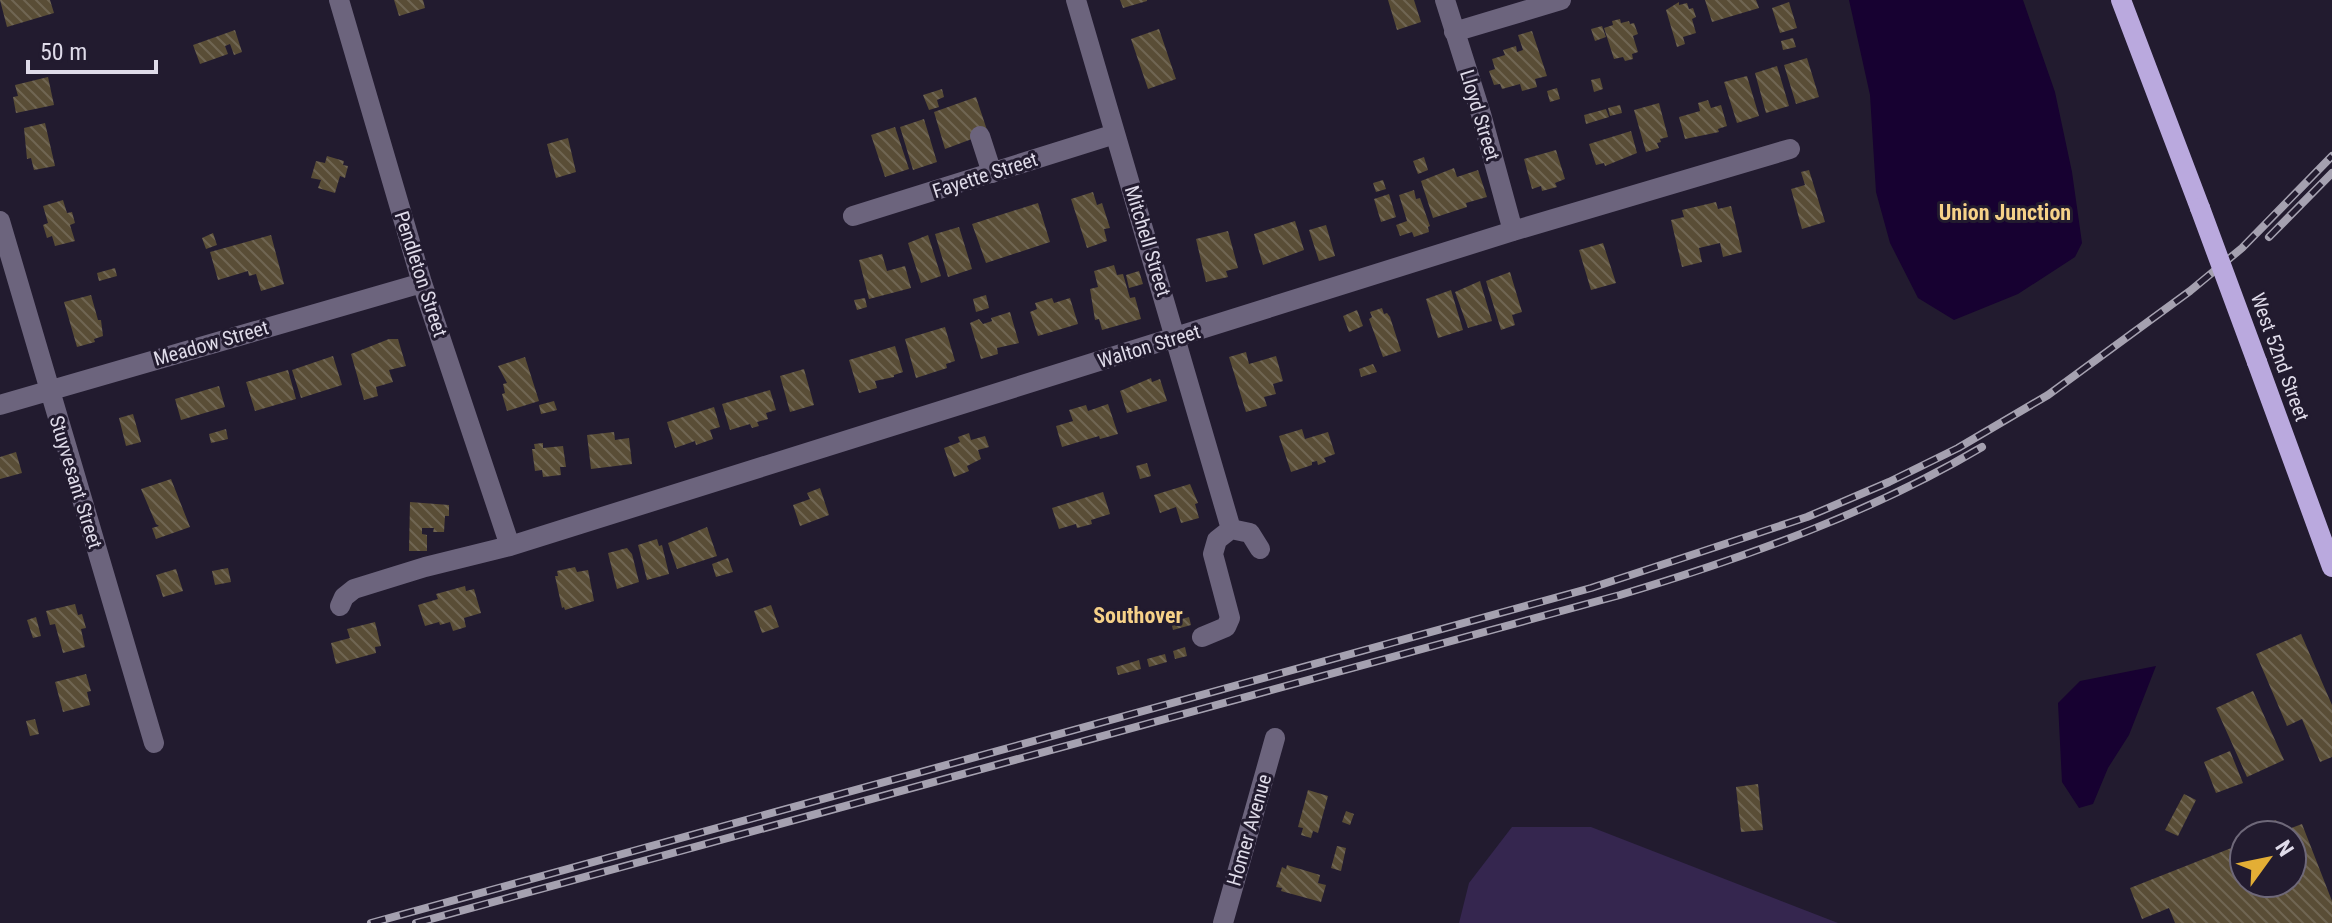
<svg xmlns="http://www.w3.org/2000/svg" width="2332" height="923" font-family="'Roboto Condensed',sans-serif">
<defs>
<pattern id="building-back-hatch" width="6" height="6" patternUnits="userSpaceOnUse" patternTransform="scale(2)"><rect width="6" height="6" fill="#594d36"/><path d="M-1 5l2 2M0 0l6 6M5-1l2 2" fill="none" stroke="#706653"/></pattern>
</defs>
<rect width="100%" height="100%" fill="#221b2f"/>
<path fill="#35264f" d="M 1512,827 L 1591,827 L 1838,923 L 1459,923 L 1469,883 Z"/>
<path fill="#170131" d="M 1849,0 L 2023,0 L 2055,92 L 2072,172 L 2082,243 L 2075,257 L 2018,294 L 1954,320 L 1918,298 L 1890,243 L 1876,192 L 1870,95 Z
M 2156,666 L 2129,735 L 2108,768 L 2093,804 L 2079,808 L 2062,782 L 2058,703 L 2080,681 Z"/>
<path fill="url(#building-back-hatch)" d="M 0,0 L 50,0 L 54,13 L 7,27 Z
M 394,0 L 423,0 L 425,8 L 399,16 Z
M 1120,0 L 1147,0 L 1147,1 L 1123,8 Z
M 1388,0 L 1414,0 L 1421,22 L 1397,30 Z
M 1705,0 L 1756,0 L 1759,8 L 1712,22 Z
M 1679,2 L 1679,5 L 1687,3 L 1689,9 L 1693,8 L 1696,17 L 1692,19 L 1696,33 L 1683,37 L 1685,44 L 1677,47 L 1666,10 Z
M 1789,2 L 1797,28 L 1780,33 L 1772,8 Z
M 1620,19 L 1621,23 L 1629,21 L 1630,24 L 1634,23 L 1638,34 L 1633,36 L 1638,52 L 1632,54 L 1633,59 L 1625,61 L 1623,57 L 1614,59 L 1604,28 L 1613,25 L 1612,21 Z
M 1602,26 L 1606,37 L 1595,41 L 1591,29 Z
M 1159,29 L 1176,79 L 1148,89 L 1131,39 Z
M 235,30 L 242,52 L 234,55 L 230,44 L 225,46 L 228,54 L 200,64 L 193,45 Z
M 1532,31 L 1547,76 L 1535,79 L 1537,87 L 1522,91 L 1520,84 L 1502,89 L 1500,84 L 1494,85 L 1489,71 L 1495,69 L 1492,59 L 1505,55 L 1503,50 L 1516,46 L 1517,52 L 1523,50 L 1518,35 Z
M 1793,38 L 1796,47 L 1783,50 L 1781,41 Z
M 1807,58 L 1819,97 L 1796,104 L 1784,65 Z
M 1777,66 L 1789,106 L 1766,113 L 1755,73 Z
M 1747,76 L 1759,116 L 1737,123 L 1724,82 Z
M 48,77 L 54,105 L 16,113 L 13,97 L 18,96 L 15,85 Z
M 1600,78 L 1603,89 L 1594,92 L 1591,80 Z
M 1557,88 L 1560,99 L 1550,102 L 1547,91 Z
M 942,89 L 944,97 L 937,100 L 939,107 L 929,110 L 923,95 Z
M 976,97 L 988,133 L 945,149 L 934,112 Z
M 1708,100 L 1711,108 L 1721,105 L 1727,126 L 1718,129 L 1719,132 L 1685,139 L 1679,117 L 1700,111 L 1698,103 Z
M 1659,103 L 1668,137 L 1660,139 L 1661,142 L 1657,143 L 1659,148 L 1646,152 L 1634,110 Z
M 1620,105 L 1622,113 L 1610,116 L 1608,108 Z
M 1606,109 L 1609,117 L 1586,124 L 1584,115 Z
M 924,119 L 937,162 L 913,170 L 900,127 Z
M 45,123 L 55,166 L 34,170 L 31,158 L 27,159 L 24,128 Z
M 895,127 L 909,169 L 885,177 L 871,135 Z
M 1631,131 L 1637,153 L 1605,166 L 1604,163 L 1596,165 L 1589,144 Z
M 568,138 L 576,172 L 556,178 L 547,144 Z
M 1556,150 L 1565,179 L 1555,183 L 1557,187 L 1542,191 L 1541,186 L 1532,189 L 1524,159 Z
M 327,156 L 344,161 L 343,165 L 348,166 L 345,178 L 340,176 L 335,193 L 318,188 L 321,180 L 311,178 L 316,161 L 325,163 Z
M 1424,157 L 1428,170 L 1418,174 L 1413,161 Z
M 1454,168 L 1457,177 L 1478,170 L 1487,197 L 1466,203 L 1467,207 L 1433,218 L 1421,181 Z
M 1809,170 L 1825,222 L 1802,229 L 1791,189 L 1805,185 L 1801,172 Z
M 1383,180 L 1386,189 L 1376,192 L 1373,183 Z
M 1414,190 L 1416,199 L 1420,198 L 1430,226 L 1428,227 L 1429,232 L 1414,237 L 1412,232 L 1400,236 L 1396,225 L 1407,221 L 1399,195 Z
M 1093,192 L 1097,205 L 1102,203 L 1110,228 L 1104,229 L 1107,241 L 1087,248 L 1071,199 Z
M 1389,194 L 1396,217 L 1381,222 L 1374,199 Z
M 63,200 L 67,213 L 72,212 L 75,223 L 70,225 L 75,241 L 55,246 L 52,236 L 47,238 L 43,225 L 48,223 L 43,206 Z
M 1716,202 L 1718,209 L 1731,206 L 1742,252 L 1723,257 L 1720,243 L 1699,248 L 1702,262 L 1682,267 L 1671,220 L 1684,217 L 1682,210 Z
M 1038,203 L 1050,242 L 986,263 L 972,224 Z
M 1295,221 L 1304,250 L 1263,265 L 1254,234 Z
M 1326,225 L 1335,256 L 1319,261 L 1309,230 Z
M 959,227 L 972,269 L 948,277 L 935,234 Z
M 1228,231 L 1238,268 L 1226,271 L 1228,277 L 1206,282 L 1196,239 Z
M 213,233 L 217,245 L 206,249 L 202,238 Z
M 271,235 L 284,284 L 261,291 L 256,274 L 249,276 L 248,271 L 218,280 L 210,252 Z
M 928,235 L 941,276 L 921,283 L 908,243 Z
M 1603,243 L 1616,283 L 1591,290 L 1579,250 Z
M 882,254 L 887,271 L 905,266 L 911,288 L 869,299 L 859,260 Z
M 1114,265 L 1117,275 L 1123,274 L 1130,298 L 1135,297 L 1141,319 L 1102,330 L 1099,319 L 1095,320 L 1090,289 L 1098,287 L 1094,271 Z
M 115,268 L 117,276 L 99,281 L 97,273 Z
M 1139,271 L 1143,284 L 1129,288 L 1126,275 Z
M 1510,272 L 1522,312 L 1512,315 L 1515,325 L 1501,330 L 1486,281 Z
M 1480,281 L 1492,321 L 1468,328 L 1455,292 Z
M 1451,290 L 1463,330 L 1438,338 L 1426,299 Z
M 91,295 L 98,320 L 101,320 L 103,336 L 94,339 L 95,342 L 77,347 L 64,302 Z
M 986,295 L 989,308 L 976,312 L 973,299 Z
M 865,298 L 867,307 L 857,310 L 854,300 Z
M 1052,298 L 1054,303 L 1070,298 L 1078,324 L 1038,336 L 1030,312 L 1037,309 L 1035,303 Z
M 1382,308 L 1384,314 L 1387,313 L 1390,317 L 1401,351 L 1383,357 L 1369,319 L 1372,317 L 1370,312 Z
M 1357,310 L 1363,326 L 1349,332 L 1343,316 Z
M 1010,312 L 1019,343 L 997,348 L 998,354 L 981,359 L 970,323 L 979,319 L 983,324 L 992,321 L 991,318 Z
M 945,327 L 955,361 L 946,364 L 947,368 L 916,378 L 905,339 Z
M 389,339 L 398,339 L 406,366 L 389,370 L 393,382 L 376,387 L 378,396 L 364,400 L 351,354 Z
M 895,346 L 903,372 L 894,375 L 894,377 L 875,381 L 877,388 L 859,393 L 849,360 Z
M 1246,352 L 1249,364 L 1276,356 L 1283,381 L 1273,384 L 1276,394 L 1264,397 L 1267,406 L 1246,412 L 1229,357 Z
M 333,356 L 342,385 L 301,398 L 292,370 Z
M 525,357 L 539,401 L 507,411 L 502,394 L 505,393 L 503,384 L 507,383 L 498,366 Z
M 1373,364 L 1377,372 L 1361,377 L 1359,369 Z
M 804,369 L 814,405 L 790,412 L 780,376 Z
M 288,370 L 296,399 L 255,411 L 246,382 Z
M 1151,378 L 1152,382 L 1160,379 L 1167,401 L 1127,413 L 1120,391 Z
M 219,386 L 225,407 L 181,420 L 175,399 Z
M 770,390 L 776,410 L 766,413 L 768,419 L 757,422 L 759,426 L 752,428 L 750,424 L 730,430 L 722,404 Z
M 554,401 L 557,410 L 541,414 L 539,405 Z
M 1108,404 L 1118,434 L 1100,439 L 1099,436 L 1062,447 L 1056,426 L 1073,421 L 1069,410 L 1086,405 L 1088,411 Z
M 714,407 L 720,427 L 710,430 L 713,439 L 696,445 L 695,441 L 675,448 L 667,422 Z
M 133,414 L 141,442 L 126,446 L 119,418 Z
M 226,429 L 228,439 L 211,443 L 209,434 Z
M 1302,429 L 1305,439 L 1328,432 L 1335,454 L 1324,458 L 1326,462 L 1318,465 L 1317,461 L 1312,462 L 1312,465 L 1291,472 L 1279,436 Z
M 614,432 L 615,440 L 629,438 L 632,464 L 591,469 L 587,435 Z
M 969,433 L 971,440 L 985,436 L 989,447 L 978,450 L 981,459 L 967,466 L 969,471 L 954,477 L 944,448 L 960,442 L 958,437 Z
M 543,443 L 543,448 L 563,446 L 566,467 L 560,467 L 561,475 L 543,477 L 542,470 L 535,471 L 532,449 L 535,449 L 534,444 Z
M 16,452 L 22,473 L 0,479 L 0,457 Z
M 1147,463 L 1151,476 L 1140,479 L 1136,466 Z
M 171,479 L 190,527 L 156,539 L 152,528 L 159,526 L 156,524 L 141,489 Z
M 1190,484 L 1198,503 L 1195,504 L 1199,518 L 1181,523 L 1176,507 L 1160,513 L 1154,495 Z
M 820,488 L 829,515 L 800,526 L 793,505 L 810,499 L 807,493 Z
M 1103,492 L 1110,514 L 1091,520 L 1092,524 L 1077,528 L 1076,524 L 1059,529 L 1052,508 Z
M 410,502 L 449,505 L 449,516 L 445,516 L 444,532 L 433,532 L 434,528 L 422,528 L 422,534 L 427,535 L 427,551 L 409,551 Z
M 707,527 L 717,556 L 677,569 L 668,543 Z
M 657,539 L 659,546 L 662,545 L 669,574 L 647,580 L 638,545 Z
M 627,548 L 632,554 L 639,582 L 617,589 L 608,553 Z
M 728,558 L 733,572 L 716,577 L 712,564 Z
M 575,567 L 577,572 L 588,570 L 594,601 L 565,610 L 564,607 L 562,608 L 555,576 L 558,576 L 557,571 Z
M 228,568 L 231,582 L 215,585 L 212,571 Z
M 176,569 L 183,591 L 163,597 L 156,575 Z
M 465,586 L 466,591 L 474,589 L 481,613 L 464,618 L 466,627 L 453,631 L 450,622 L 440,625 L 439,622 L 425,626 L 418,605 L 438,599 L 436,594 Z
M 75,604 L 78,615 L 82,614 L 86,628 L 81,629 L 85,647 L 63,653 L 55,624 L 50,625 L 46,611 Z
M 771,605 L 779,627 L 762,633 L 754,611 Z
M 36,617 L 41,636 L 33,638 L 27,620 Z
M 1189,617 L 1191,625 L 1173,630 L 1171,622 Z
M 375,622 L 381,646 L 375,647 L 376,653 L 336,664 L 331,643 L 350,638 L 347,629 Z
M 2301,634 L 2332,705 L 2332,757 L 2320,762 L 2302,719 L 2287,726 L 2256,654 Z
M 1185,647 L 1187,656 L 1175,659 L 1173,651 Z
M 1165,654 L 1167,662 L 1149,667 L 1147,659 Z
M 1139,660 L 1141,669 L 1118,675 L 1116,667 Z
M 86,674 L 91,691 L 87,692 L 90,705 L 63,712 L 55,682 Z
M 2253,691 L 2284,760 L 2247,777 L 2216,708 Z
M 35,719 L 39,734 L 30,736 L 26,721 Z
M 2230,751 L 2243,783 L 2216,793 L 2204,762 Z
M 1758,784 L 1763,830 L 1741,832 L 1736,787 Z
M 1308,790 L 1328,796 L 1318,833 L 1313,831 L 1311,838 L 1301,835 L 1303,828 L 1298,827 Z
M 2184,794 L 2196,800 L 2178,836 L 2165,830 Z
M 1346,811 L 1354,814 L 1350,825 L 1342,822 Z
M 2276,820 L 2281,832 L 2302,824 L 2332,901 L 2332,923 L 2175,923 L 2169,908 L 2142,919 L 2130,888 L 2244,843 L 2244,883 L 2292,883 L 2292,835 L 2269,835 L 2265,824 Z
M 1337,846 L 1346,848 L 1341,871 L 1331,868 Z
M 1287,865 L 1320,875 L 1318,883 L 1326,885 L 1321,902 L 1281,891 L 1282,888 L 1276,887 L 1282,867 L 1286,869 Z"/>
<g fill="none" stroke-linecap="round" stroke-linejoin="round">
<path stroke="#6c647d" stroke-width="20" d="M 339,0 L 422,283 L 510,546
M 1076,0 L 1231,529
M 1445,0 L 1481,114 L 1513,231
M 1454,32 L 1561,0
M 980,136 L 992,173
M 853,216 L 1115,134
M 0,221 L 154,743
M 0,405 L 422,283
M 1231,529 L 1250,533 L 1260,549
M 340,606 L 344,597 L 354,589 L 425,567 L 510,546 L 1513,231 L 1790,149
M 1202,637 L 1226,627 L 1230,618 L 1213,554 L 1217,540 L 1231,529
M 1223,923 L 1275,738"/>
<path stroke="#baa9de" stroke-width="20" d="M 2121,0 L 2200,208
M 2257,362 L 2332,567"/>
<g stroke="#a5a1b0" stroke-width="8">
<path id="rail" d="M 2269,237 L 2332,173
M 371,923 L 1591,588 L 1807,517 L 1889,482 L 1958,448 L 2048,395 L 2190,291 L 2242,248 L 2332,156
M 416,923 L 1620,595 C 1746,557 1869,514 1982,447"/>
</g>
<use href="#rail" stroke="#221b2f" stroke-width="5" stroke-dasharray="15" stroke-linecap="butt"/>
<path stroke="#baa9de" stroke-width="20" d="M 2200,208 L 2257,362"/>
</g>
<g text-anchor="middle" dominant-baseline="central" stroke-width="6" stroke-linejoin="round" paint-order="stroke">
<g font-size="20" fill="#dfdbe9" stroke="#221b2f">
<text transform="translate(1480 115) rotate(73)">Lloyd Street</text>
<text transform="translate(985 175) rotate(-18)">Fayette Street</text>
<text transform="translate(1148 241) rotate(73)">Mitchell Street</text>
<text transform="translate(421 274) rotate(72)">Pendleton Street</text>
<text transform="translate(211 343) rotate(-16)">Meadow Street</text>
<text transform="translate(1149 346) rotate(-17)">Walton Street</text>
<text transform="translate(2280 357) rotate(70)">West 52nd Street</text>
<text transform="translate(76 482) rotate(73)">Stuyvesant Street</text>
<text transform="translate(1249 830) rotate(-74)">Homer Avenue</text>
</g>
<g font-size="22" font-weight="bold" fill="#f6d188" stroke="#221b2f">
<text x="2005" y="212">Union Junction</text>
<text x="1138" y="615">Southover</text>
</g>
</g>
<g transform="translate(2268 859) rotate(57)"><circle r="38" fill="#221b2f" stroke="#6e6879" stroke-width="2"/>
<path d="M0-6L14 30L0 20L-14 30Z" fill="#e3ae35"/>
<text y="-12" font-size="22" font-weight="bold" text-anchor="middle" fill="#dfdbe9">N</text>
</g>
<path d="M28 60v12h128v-12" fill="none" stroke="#dfdbe9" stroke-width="4"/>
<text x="40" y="60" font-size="24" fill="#dfdbe9" stroke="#221b2f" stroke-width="6" paint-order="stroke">50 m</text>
</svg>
